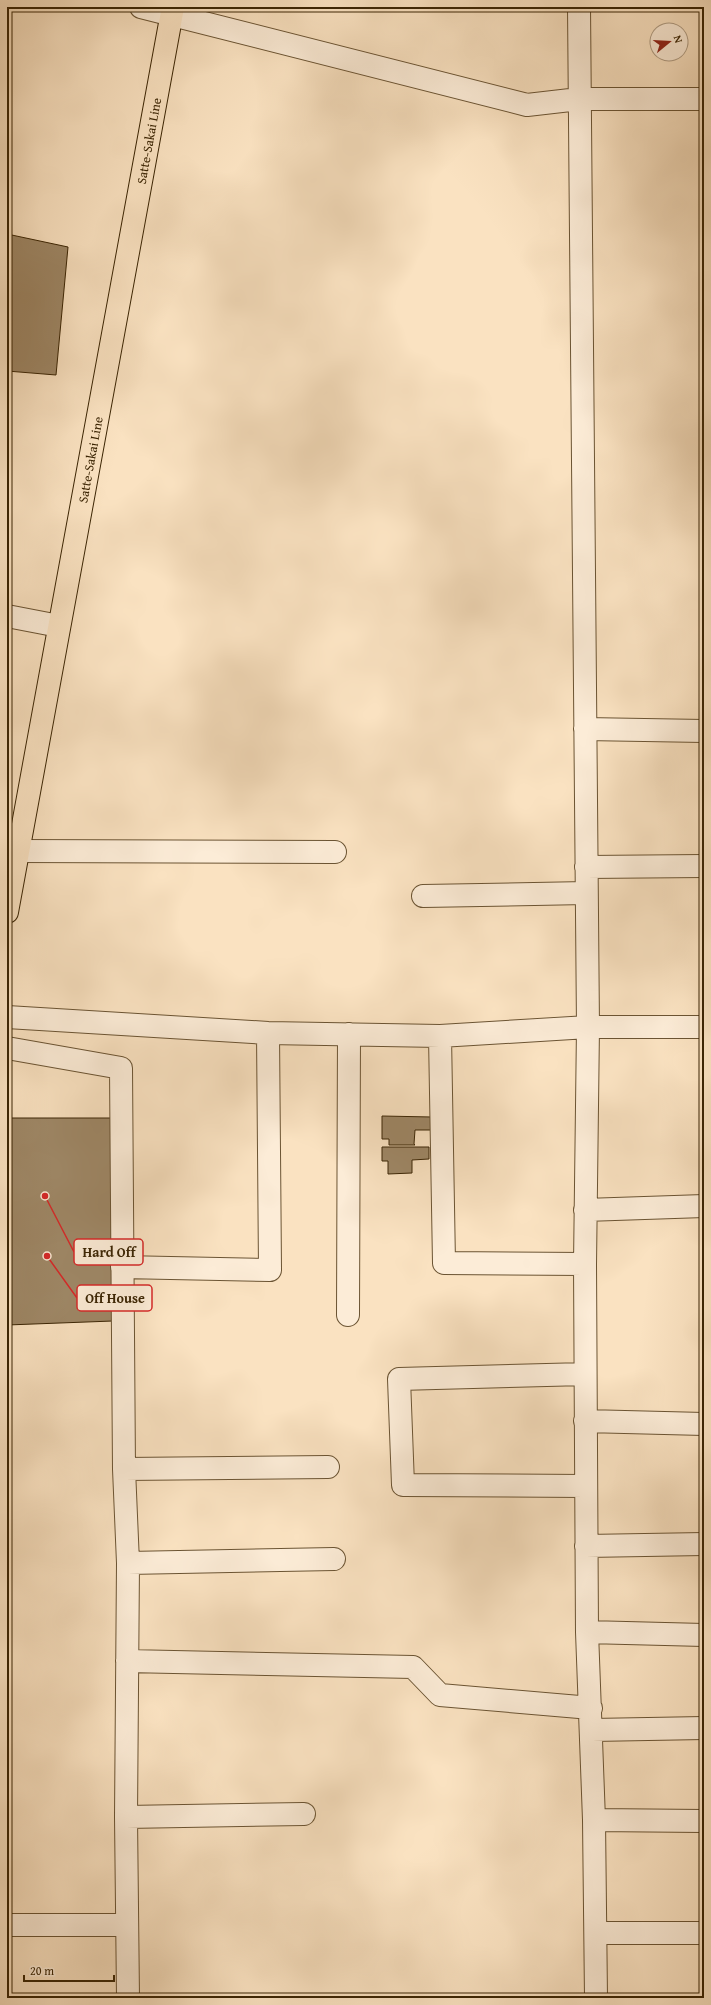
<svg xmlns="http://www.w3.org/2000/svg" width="711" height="2005" font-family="'Gentium Book Plus',serif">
<rect width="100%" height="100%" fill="#fae2c1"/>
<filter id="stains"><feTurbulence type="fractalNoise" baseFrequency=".005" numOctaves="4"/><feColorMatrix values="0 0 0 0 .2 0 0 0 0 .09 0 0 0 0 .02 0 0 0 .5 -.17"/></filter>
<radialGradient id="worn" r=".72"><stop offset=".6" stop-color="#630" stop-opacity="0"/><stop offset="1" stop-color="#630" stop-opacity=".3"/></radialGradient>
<path fill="#9e8766" stroke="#3b2504" d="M 7,234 L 68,247 L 56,375 L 7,371 Z
M 382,1116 L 432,1117 L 432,1130 L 415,1130 L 414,1144 L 415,1145 L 389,1145 L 389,1139 L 382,1139 Z
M 7,1118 L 111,1118 L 113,1321 L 7,1325 Z
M 382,1147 L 429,1147 L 429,1159 L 412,1160 L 412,1173 L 388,1174 L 388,1161 L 382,1161 Z"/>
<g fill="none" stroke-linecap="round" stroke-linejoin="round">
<g stroke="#6b5433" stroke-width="24">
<path id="minor" d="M 141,7 L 527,105 L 579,99 L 704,99
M 579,7 L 588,1027 L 585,1264 L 587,1632 L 594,1820 L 596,1998
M 7,616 L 59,626
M 585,729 L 704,731
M 18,851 L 335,852
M 586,867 L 704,866
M 423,896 L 586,893
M 7,1017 L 268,1033 L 440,1036 L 588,1027 L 704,1027
M 440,1036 L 444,1263 L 585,1264
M 7,1048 L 121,1068 L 124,1469 L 128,1563 L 126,1817 L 128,1998
M 585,1210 L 704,1206
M 122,1267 L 270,1270 L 268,1033
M 348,1315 L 349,1034
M 585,1374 L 399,1379 L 403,1485 L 586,1486
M 585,1421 L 704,1424
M 124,1469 L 328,1467
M 586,1546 L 704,1544
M 128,1563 L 334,1559
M 587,1632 L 704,1635
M 127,1661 L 413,1667 L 440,1695 L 591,1708
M 592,1730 L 704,1728
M 126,1817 L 304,1814
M 594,1820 L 704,1821
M 7,1925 L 127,1925
M 596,1933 L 704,1933"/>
</g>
<g stroke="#3b2504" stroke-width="24">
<g id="major">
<path id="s1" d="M 7,912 L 173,7"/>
</g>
</g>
<use href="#minor" stroke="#fcecd7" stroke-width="22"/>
<use href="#major" stroke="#fae2c1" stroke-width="22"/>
</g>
<g text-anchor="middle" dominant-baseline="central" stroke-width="4" stroke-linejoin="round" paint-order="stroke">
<g font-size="13" fill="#3b2504" stroke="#fcecd7">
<text stroke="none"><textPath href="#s1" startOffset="784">Satte-Sakai Line</textPath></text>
<text stroke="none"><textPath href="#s1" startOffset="460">Satte-Sakai Line</textPath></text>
</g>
</g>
<path fill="none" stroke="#d62828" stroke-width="1.5" d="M45 1196L74 1252M47 1256L77 1298"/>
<g fill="#d62828" stroke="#fcecd7" stroke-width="1.5">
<circle cx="45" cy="1196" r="4"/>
<circle cx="47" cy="1256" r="4"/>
</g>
<g fill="#fcecd7" stroke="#d62828" stroke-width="1.5">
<rect x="74" y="1239" width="69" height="26" rx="4"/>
<rect x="77" y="1285" width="75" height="26" rx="4"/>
</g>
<g font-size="14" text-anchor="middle" font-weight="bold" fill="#3b2504">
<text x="109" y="1257">Hard Off</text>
<text x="115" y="1303">Off House</text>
</g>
<rect width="711" height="2005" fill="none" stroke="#fae2c1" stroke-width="24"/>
<rect x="8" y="8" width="695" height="1989" fill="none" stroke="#3b2504" stroke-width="2"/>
<rect x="12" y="12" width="687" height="1981" fill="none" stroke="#3b2504"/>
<g transform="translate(669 42) rotate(72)"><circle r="19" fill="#fcecd7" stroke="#af9c83"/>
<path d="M0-3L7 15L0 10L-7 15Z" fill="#8f2418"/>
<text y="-6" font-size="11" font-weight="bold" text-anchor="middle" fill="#3b2504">N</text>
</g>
<path d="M24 1975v6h90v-6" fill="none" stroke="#3b2504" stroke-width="2"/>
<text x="30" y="1975" font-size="12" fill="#3b2504" stroke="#fcecd7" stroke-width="3" paint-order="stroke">20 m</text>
<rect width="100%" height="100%" filter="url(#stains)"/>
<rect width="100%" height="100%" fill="url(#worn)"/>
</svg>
